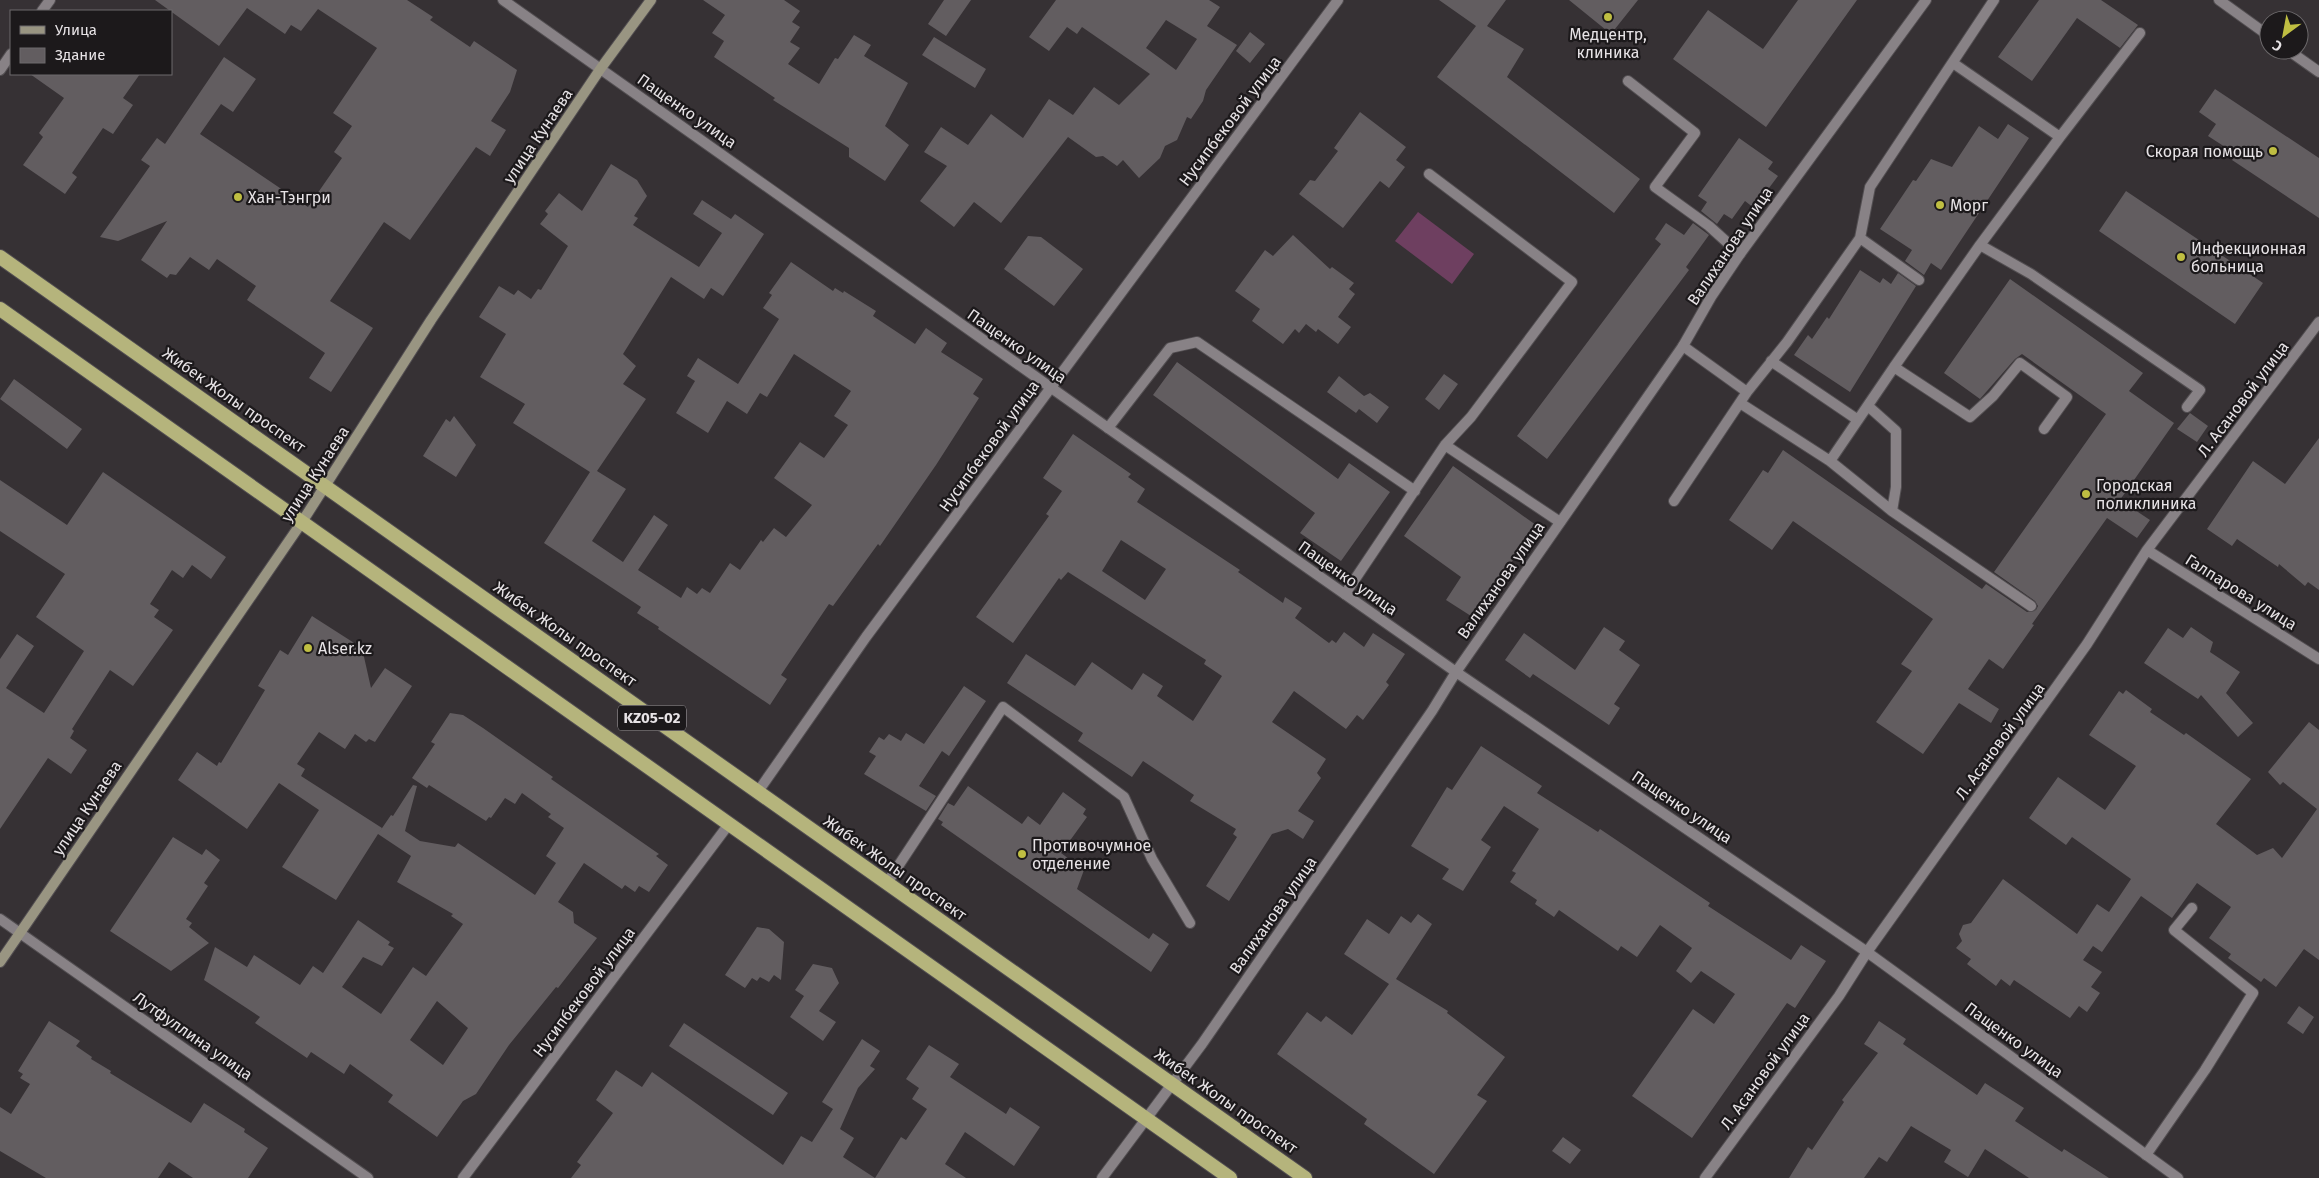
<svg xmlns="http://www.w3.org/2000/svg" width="2319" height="1178" font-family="'Fira Sans',sans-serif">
<rect width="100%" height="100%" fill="#363134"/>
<path fill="#6e3f60" d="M 1418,212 L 1474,254 L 1452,284 L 1395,241 Z"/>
<path fill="#625d60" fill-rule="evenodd" d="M 155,0 L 407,0 L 433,17 L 430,20 L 470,47 L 474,41 L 517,70 L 510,92 L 491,121 L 506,130 L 490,156 L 476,147 L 410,240 L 384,222 L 330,301 L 373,328 L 331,392 L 309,378 L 325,353 L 247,300 L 256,286 L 217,259 L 209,270 L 190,257 L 176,275 L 170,274 L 167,278 L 141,260 L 167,221 L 118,241 L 100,237 L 150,166 L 141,160 L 157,138 L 165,144 L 224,57 L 256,79 L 233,112 L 221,104 L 200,134 L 308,207 L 342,158 L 334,152 L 352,126 L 333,113 L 377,48 L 318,9 L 301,31 L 291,25 L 285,34 L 247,8 L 219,46 Z
M 703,0 L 784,0 L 800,11 L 792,22 L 800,27 L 790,42 L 800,48 L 788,64 L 819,84 L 835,58 L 838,59 L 854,35 L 871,45 L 864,56 L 908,83 L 885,126 L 909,145 L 885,181 L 849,157 L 849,148 L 773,100 L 775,98 L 714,57 L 724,41 L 712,33 L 725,15 Z
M 944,0 L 971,0 L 946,36 L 928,24 Z
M 1056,0 L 1209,0 L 1220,7 L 1207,26 L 1237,45 L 1206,90 L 1203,101 L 1191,119 L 1187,117 L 1177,140 L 1165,146 L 1160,158 L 1139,178 L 1123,160 L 1117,166 L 1103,156 L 1096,157 L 1068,137 L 1001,223 L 974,202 L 954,227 L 920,201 L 947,166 L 924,152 L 941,127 L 968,145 L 991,114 L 1023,138 L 1049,99 L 1073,115 L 1094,87 L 1119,105 L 1150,74 L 1082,27 L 1077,34 L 1067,27 L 1049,51 L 1029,37 ZM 1166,20 L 1197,39 L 1176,70 L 1146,48 Z
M 1439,0 L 1506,0 L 1487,26 L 1524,49 L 1507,77 L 1640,179 L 1614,213 L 1437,77 L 1476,26 Z
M 1569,0 L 1638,0 L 1611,34 Z
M 1798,0 L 1857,0 L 1766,127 L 1673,59 L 1708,10 L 1763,49 Z
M 2039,0 L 2101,0 L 2138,25 L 2120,48 L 2077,18 L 2032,81 L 1998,57 Z
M 1250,32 L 1265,44 L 1250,63 L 1236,51 Z
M 934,37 L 986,69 L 975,88 L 922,55 Z
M 30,74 L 140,74 L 123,98 L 133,105 L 113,134 L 103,128 L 72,173 L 77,177 L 65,194 L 23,165 L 43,137 L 39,133 L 64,98 Z
M 2215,89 L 2319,158 L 2319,218 L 2232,160 L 2236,154 L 2208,136 L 2216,124 L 2199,112 Z
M 1360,112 L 1406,147 L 1396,160 L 1405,167 L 1389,188 L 1380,181 L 1343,228 L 1299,194 L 1310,180 L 1315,181 L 1338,151 L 1334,148 Z
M 2008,124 L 2029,138 L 1941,270 L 1931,263 L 1924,275 L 1905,261 L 1912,250 L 1880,229 L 1913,180 L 1916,181 L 1931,159 L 1952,167 L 1979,126 L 1998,139 Z
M 1739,138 L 1773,162 L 1768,169 L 1778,176 L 1754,208 L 1745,201 L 1732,219 L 1724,214 L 1717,224 L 1701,211 L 1707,202 L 1698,196 Z
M 611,164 L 637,180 L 647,196 L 634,216 L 638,218 L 633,225 L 699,267 L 722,233 L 693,214 L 702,200 L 731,219 L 735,214 L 764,234 L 723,296 L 711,288 L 704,299 L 671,277 L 623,354 L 636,366 L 623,384 L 646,399 L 597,471 L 626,489 L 592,541 L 623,562 L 654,515 L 668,525 L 638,570 L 681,598 L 687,587 L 697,594 L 702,588 L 710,593 L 730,563 L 740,570 L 761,540 L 763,542 L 774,528 L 786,537 L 812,505 L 774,478 L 800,442 L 824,458 L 848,425 L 834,416 L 851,391 L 794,354 L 767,397 L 760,393 L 747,414 L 727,401 L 708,433 L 676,413 L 695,381 L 687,376 L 698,358 L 738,384 L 779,319 L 763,308 L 772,295 L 769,293 L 791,262 L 833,291 L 835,288 L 843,293 L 844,291 L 876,311 L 873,316 L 915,344 L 926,328 L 947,343 L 941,352 L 983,379 L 973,394 L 979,398 L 936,465 L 880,546 L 878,544 L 833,606 L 829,604 L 781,675 L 787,679 L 770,705 L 658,629 L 659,627 L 637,613 L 641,607 L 544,543 L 590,472 L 513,423 L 525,404 L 480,377 L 506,334 L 479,317 L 499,286 L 514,295 L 518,290 L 531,299 L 538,289 L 541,290 L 568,246 L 540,224 L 548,214 L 545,211 L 559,193 L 582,211 Z
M 2126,191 L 2263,283 L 2235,324 L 2099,231 Z
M 1666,223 L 1684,235 L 1693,223 L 1709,235 L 1686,267 L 1689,270 L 1547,459 L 1517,436 L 1661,244 L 1655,239 Z
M 1293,235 L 1330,269 L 1332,267 L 1354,283 L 1349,289 L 1355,294 L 1338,317 L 1351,327 L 1338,344 L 1318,329 L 1316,332 L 1306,324 L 1299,333 L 1295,329 L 1283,344 L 1252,321 L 1260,309 L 1235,291 L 1265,250 L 1273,256 Z
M 1028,236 L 1041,237 L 1083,269 L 1054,306 L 1004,269 Z
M 1860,270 L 1880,283 L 1883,278 L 1891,284 L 1898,273 L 1916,286 L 1850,392 L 1794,355 L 1808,335 L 1812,339 L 1827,317 L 1829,319 Z
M 2010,279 L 2143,373 L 2129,391 L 2174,423 L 2120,500 L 2150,520 L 2137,538 L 2107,518 L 2032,624 L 2034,625 L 2003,669 L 1989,659 L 1968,689 L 1999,709 L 1991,723 L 1959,703 L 1923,754 L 1876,722 L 1912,671 L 1901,664 L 1933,619 L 1793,521 L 1772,550 L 1729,520 L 1763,470 L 1768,473 L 1783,450 L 1982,589 L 1986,584 L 2027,612 L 2036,610 L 2038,606 L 2035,601 L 1994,572 L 2106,414 L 2022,354 L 2015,359 L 1980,399 L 1944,373 Z
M 1177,362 L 1338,479 L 1349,463 L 1390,492 L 1341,561 L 1300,533 L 1315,513 L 1153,395 Z
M 1444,374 L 1458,384 L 1439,410 L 1425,399 Z
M 1339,376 L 1364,396 L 1370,393 L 1389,407 L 1377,423 L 1359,409 L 1356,413 L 1327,392 Z
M 14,379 L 82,429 L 67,449 L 0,399 Z
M 2190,413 L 2208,426 L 2197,442 L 2177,429 Z
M 454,416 L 476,445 L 456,477 L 423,456 L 446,419 L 450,422 Z
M 1073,434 L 1131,474 L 1128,477 L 1145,489 L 1137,502 L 1240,570 L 1238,572 L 1283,603 L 1285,597 L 1302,608 L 1295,618 L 1329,643 L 1332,640 L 1336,643 L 1344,632 L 1364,647 L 1373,633 L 1405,654 L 1386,682 L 1389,685 L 1363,720 L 1357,715 L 1346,729 L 1294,691 L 1272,722 L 1326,759 L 1317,773 L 1321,778 L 1298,811 L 1314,821 L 1303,839 L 1288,829 L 1272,834 L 1229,901 L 1206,886 L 1237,837 L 1233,834 L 1236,829 L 1190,801 L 1194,795 L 1143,761 L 1132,777 L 1078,741 L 1083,733 L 1007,683 L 1026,654 L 1075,686 L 1092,662 L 1132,690 L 1143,673 L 1163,686 L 1157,696 L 1193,721 L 1222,676 L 1204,664 L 1206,660 L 1068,572 L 1061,580 L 1059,578 L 1013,643 L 976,617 L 1049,516 L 1046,514 L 1062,491 L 1043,478 ZM 1121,540 L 1166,569 L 1145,600 L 1102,571 Z
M 2319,438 L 2319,590 L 2308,582 L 2305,586 L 2279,564 L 2278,567 L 2237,539 L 2232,546 L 2207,529 L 2253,461 L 2285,484 Z
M 1453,466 L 1536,525 L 1484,604 L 1481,602 L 1471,616 L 1446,600 L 1461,577 L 1404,536 Z
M 103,472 L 226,557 L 211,579 L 192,565 L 183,578 L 172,570 L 150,604 L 159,610 L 154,617 L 173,630 L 133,686 L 110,670 L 72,729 L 74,731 L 70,738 L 87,750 L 71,774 L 48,758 L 0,829 L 0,659 L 17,634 L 34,646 L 6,688 L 44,713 L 84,651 L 36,617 L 65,574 L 0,531 L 0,480 L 67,525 Z
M 312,616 L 362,648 L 371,688 L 385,668 L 412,686 L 375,742 L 369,739 L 366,742 L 355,734 L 345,749 L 319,732 L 297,764 L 305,769 L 301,776 L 382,828 L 378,834 L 391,815 L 393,816 L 413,785 L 417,786 L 405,831 L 420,841 L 455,847 L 458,843 L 535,895 L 556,863 L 546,856 L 564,828 L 548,817 L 551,814 L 522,793 L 515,804 L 505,798 L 491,818 L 489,817 L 486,821 L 429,785 L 427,788 L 412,778 L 435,744 L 431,742 L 450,713 L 463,715 L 483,728 L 553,777 L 551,779 L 659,854 L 656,856 L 668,865 L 649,892 L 639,886 L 635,892 L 625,885 L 622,889 L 584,863 L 558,902 L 573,912 L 574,923 L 597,938 L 558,988 L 556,987 L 509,1045 L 476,1094 L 463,1101 L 437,1137 L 388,1102 L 393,1095 L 350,1064 L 344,1074 L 311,1052 L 307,1058 L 255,1023 L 260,1017 L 204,980 L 215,947 L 247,967 L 254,955 L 300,985 L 313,966 L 323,973 L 358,920 L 390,942 L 388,945 L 394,948 L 382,966 L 363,957 L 342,987 L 381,1014 L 413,967 L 426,976 L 463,924 L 451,916 L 453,914 L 397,882 L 411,856 L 378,834 L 336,900 L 282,867 L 319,810 L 279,783 L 247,829 L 178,780 L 197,752 L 217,766 L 219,762 L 221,763 L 265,690 L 258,686 L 280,650 L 288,655 ZM 437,1001 L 468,1028 L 443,1065 L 410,1040 Z
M 1604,627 L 1625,641 L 1619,650 L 1640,665 L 1614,704 L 1620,708 L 1609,725 L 1533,674 L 1530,678 L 1505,660 L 1524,633 L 1575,670 Z
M 2191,627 L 2213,642 L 2210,652 L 2240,672 L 2226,693 L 2253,723 L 2238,737 L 2201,695 L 2198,699 L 2144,663 L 2168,628 L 2183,638 Z
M 964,686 L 986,701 L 949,756 L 942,751 L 919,786 L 936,796 L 926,811 L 864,774 L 876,756 L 869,752 L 879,737 L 884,740 L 889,734 L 901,741 L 906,733 L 924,744 Z
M 2126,690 L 2152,709 L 2150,712 L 2184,735 L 2186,733 L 2251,779 L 2216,824 L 2257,855 L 2273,848 L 2282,858 L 2317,809 L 2283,782 L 2280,785 L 2268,772 L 2309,722 L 2319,730 L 2319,960 L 2304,949 L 2276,987 L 2264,978 L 2261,982 L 2228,958 L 2231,954 L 2209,938 L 2231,907 L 2197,883 L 2172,918 L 2141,896 L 2102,952 L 2093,946 L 2083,960 L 2102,972 L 2091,987 L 2100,993 L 2087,1012 L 2079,1006 L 2070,1018 L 2014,980 L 2010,986 L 2001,979 L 1996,986 L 1967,964 L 1971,959 L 1956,948 L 1962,941 L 1959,934 L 1963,925 L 1971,923 L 2003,879 L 2077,934 L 2097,904 L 2109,912 L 2131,879 L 2072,837 L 2066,845 L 2029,818 L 2058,777 L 2105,810 L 2136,766 L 2089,735 L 2119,691 L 2123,694 Z
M 1481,746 L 1542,786 L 1537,793 L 1598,832 L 1600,829 L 1710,903 L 1708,906 L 1791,960 L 1801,945 L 1826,961 L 1795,1008 L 1787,1003 L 1692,1138 L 1632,1096 L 1693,1009 L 1714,1024 L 1735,994 L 1701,971 L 1691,983 L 1676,971 L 1692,948 L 1660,925 L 1637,957 L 1621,946 L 1618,951 L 1559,910 L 1554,917 L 1535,904 L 1537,900 L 1510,882 L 1516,873 L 1512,871 L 1539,829 L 1504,806 L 1481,840 L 1491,847 L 1463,891 L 1442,879 L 1449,869 L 1411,846 L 1447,787 L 1452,790 Z
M 968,786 L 1022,824 L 1028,816 L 1040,825 L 1063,792 L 1086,809 L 1083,814 L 1087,817 L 1061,853 L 1084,870 L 1077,889 L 1149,939 L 1153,933 L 1169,944 L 1151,972 L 941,825 L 943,822 L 938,819 L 948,803 L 954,806 Z
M 173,837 L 202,855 L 206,849 L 220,860 L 204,883 L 208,886 L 186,919 L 192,923 L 189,927 L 209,943 L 171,971 L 110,931 Z
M 1418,914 L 1432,924 L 1396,979 L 1448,1011 L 1447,1013 L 1505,1057 L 1477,1095 L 1487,1101 L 1434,1174 L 1364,1124 L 1367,1119 L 1277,1054 L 1307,1012 L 1321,1022 L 1326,1016 L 1352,1035 L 1389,984 L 1344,954 L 1367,919 L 1389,934 L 1401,916 L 1411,923 Z
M 757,927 L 769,929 L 784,942 L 781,980 L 774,975 L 769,982 L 760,977 L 757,981 L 752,978 L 745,988 L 725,975 Z
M 813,964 L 832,968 L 839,983 L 819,1011 L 836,1022 L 823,1041 L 790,1017 L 804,996 L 795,990 Z
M 2299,1006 L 2314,1017 L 2303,1034 L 2287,1023 Z
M 49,1021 L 80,1041 L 76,1046 L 92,1057 L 91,1059 L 111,1071 L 110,1073 L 191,1123 L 204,1103 L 245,1129 L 244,1132 L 268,1148 L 248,1178 L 193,1178 L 169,1162 L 158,1178 L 46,1178 L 0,1151 L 0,1107 L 11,1114 L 30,1084 L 20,1078 L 23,1074 L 18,1071 Z
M 1879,1021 L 1906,1039 L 1903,1044 L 1977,1095 L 1985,1083 L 2024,1108 L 2015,1121 L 2062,1152 L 2064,1149 L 2109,1178 L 2029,1178 L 1985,1149 L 1968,1177 L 1944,1162 L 1951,1150 L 1911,1126 L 1887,1162 L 1879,1157 L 1864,1178 L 1789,1178 L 1808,1147 L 1812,1150 L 1844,1102 L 1842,1100 L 1878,1053 L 1864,1044 Z
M 684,1023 L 788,1093 L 773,1115 L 669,1046 Z
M 862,1039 L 880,1051 L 870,1066 L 875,1069 L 858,1088 L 840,1129 L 854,1138 L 843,1157 L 875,1178 L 901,1137 L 906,1140 L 927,1109 L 912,1099 L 919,1088 L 906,1079 L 929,1045 L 959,1064 L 950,1077 L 1006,1114 L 1010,1107 L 1040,1127 L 1014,1166 L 965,1132 L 945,1164 L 966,1178 L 571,1178 L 581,1165 L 577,1162 L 613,1113 L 596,1100 L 616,1070 L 642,1087 L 652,1072 L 783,1165 L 801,1136 L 812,1142 L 833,1109 L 822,1102 Z
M 1563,1137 L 1581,1150 L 1570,1164 L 1552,1151 Z"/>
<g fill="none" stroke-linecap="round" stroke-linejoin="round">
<g stroke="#524e51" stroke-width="12">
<path id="service" d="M 1953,63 L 2060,137 L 1980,245 L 2031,274 L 2200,390 L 2187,407
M 1628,81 L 1695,133 L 1655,187 L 1709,226 L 1740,254
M 2060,137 L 2140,33
M 1860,238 L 1919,280
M 1980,245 L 1894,367 L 1970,417 L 1993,396 L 2020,363 L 2067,397 L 2044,429
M 1771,361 L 1858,420
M 1747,392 L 1787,342 L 1860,238 L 1870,187 L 1994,0
M 1740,403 L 1830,461 L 1894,367
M 1868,406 L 1896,431 L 1896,487 L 1892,511
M 1108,428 L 1170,348 L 1197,342 L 1415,491
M 1445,445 L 1560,522
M 1830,461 L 1892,511 L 2031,606
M 1674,501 L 1747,392 L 1683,346
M 1345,594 L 1445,445 L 1471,417 L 1572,282 L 1429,174
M 887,883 L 1003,707 L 1124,797 L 1152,859 L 1190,923
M 2146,1155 L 2205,1070 L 2253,993 L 2174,930 L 2192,908"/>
</g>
<g stroke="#524e51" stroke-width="12">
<path id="minor" d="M 503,0 L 1108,428 L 1456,672 L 1867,952 L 2178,1178
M 2219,0 L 2269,36
M 42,11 L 50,0
M 2288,50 L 2319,72
M 0,70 L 11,54
M 2147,550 L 2319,659
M 757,793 L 866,637 L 1338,0
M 0,919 L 368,1178
M 463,1178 L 729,824
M 1102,1178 L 1202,1044 L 1432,711 L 1456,672 L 1683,346 L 1711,297 L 1740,254 L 1926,0
M 1705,1178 L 1839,996 L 1867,952 L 2087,644 L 2147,550 L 2319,322"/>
</g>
<g stroke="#524e51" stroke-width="12">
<path id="secondary" d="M 0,962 L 302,522 L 431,320 L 601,68 L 651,0"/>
</g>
<g stroke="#524e51" stroke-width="16">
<path id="trunk" d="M 0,257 L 1305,1178
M 0,309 L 1230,1178"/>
</g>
<use href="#service" stroke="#888286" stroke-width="10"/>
<use href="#minor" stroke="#888286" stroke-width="10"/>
<use href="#secondary" stroke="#999582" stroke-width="10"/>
<use href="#trunk" stroke="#b5b47c" stroke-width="14"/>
</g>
<g fill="#bfbe42" stroke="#1c191b" stroke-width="2">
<circle cx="1608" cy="17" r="5"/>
<circle cx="2273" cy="151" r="5"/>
<circle cx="238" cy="197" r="5"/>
<circle cx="1940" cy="205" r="5"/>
<circle cx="2181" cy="257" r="5"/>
<circle cx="2086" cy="494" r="5"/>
<circle cx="308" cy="648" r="5"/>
<circle cx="1022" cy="854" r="5"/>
</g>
<g text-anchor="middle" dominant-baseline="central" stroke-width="4.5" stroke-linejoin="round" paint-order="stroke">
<rect fill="#1c191b" stroke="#aaa6a9" stroke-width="1" x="618" y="705.5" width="68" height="25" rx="4"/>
<g font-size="15" font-weight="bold" fill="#e7e3e6">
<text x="652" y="718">KZ05-02</text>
</g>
<g font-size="16" fill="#e7e3e6" stroke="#1c191b" text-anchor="start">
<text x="1608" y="34" text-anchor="middle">Медцентр,<tspan x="1608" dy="18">клиника</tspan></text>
<text x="2263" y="151" text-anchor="end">Скорая помощь</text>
<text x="248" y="197">Хан-Тэнгри</text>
<text x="1950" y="205">Морг</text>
<text x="2191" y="248">Инфекционная<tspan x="2191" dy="18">больница</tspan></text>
<text x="2096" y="485">Городская<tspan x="2096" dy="18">поликлиника</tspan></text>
<text x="318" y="648">Alser.kz</text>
<text x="1032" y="845">Противочумное<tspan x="1032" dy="18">отделение</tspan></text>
</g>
<g font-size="16" fill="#e7e3e6" stroke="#1c191b">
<text transform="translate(687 111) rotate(35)">Пащенко улица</text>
<text transform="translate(1230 121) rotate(-53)">Нусипбековой улица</text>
<text transform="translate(538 136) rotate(-56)">улица Кунаева</text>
<text transform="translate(1730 246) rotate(-56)">Валиханова улица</text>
<text transform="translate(1017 346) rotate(35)">Пащенко улица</text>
<text transform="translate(2243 399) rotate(-53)">Л. Асановой улица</text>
<text transform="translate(234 400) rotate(35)">Жибек Жолы проспект</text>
<text transform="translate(989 446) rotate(-54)">Нусипбековой улица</text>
<text transform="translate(315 474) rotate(-57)">улица Кунаева</text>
<text transform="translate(1348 578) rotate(35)">Пащенко улица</text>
<text transform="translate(1501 580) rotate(-55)">Валиханова улица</text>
<text transform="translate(2241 592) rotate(32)">Галпарова улица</text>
<text transform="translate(565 634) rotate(35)">Жибек Жолы проспект</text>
<text transform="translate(2000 741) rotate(-54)">Л. Асановой улица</text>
<text transform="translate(1682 807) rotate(34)">Пащенко улица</text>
<text transform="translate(87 808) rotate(-56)">улица Кунаева</text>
<text transform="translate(895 868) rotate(35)">Жибек Жолы проспект</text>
<text transform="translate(1273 915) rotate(-55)">Валиханова улица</text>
<text transform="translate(584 992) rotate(-53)">Нусипбековой улица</text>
<text transform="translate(193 1036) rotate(35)">Лутфуллина улица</text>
<text transform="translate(2014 1040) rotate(36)">Пащенко улица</text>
<text transform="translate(1765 1071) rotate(-54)">Л. Асановой улица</text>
<text transform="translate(1226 1101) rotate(35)">Жибек Жолы проспект</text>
</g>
</g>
<rect x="10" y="10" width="162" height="65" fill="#1c191b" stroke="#6d6a6c"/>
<rect x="20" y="26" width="25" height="8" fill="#999582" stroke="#6d6a6c"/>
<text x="55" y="35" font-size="15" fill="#e7e3e6">Улица</text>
<rect x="20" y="48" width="25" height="15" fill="#625d60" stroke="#6d6a6c"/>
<text x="55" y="60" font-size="15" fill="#e7e3e6">Здание</text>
<g transform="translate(2284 35) rotate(212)"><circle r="24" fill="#1c191b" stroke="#6d6a6c"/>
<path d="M0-4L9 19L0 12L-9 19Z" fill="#bfbe42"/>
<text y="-8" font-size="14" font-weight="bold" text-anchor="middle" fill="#e7e3e6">С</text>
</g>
</svg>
